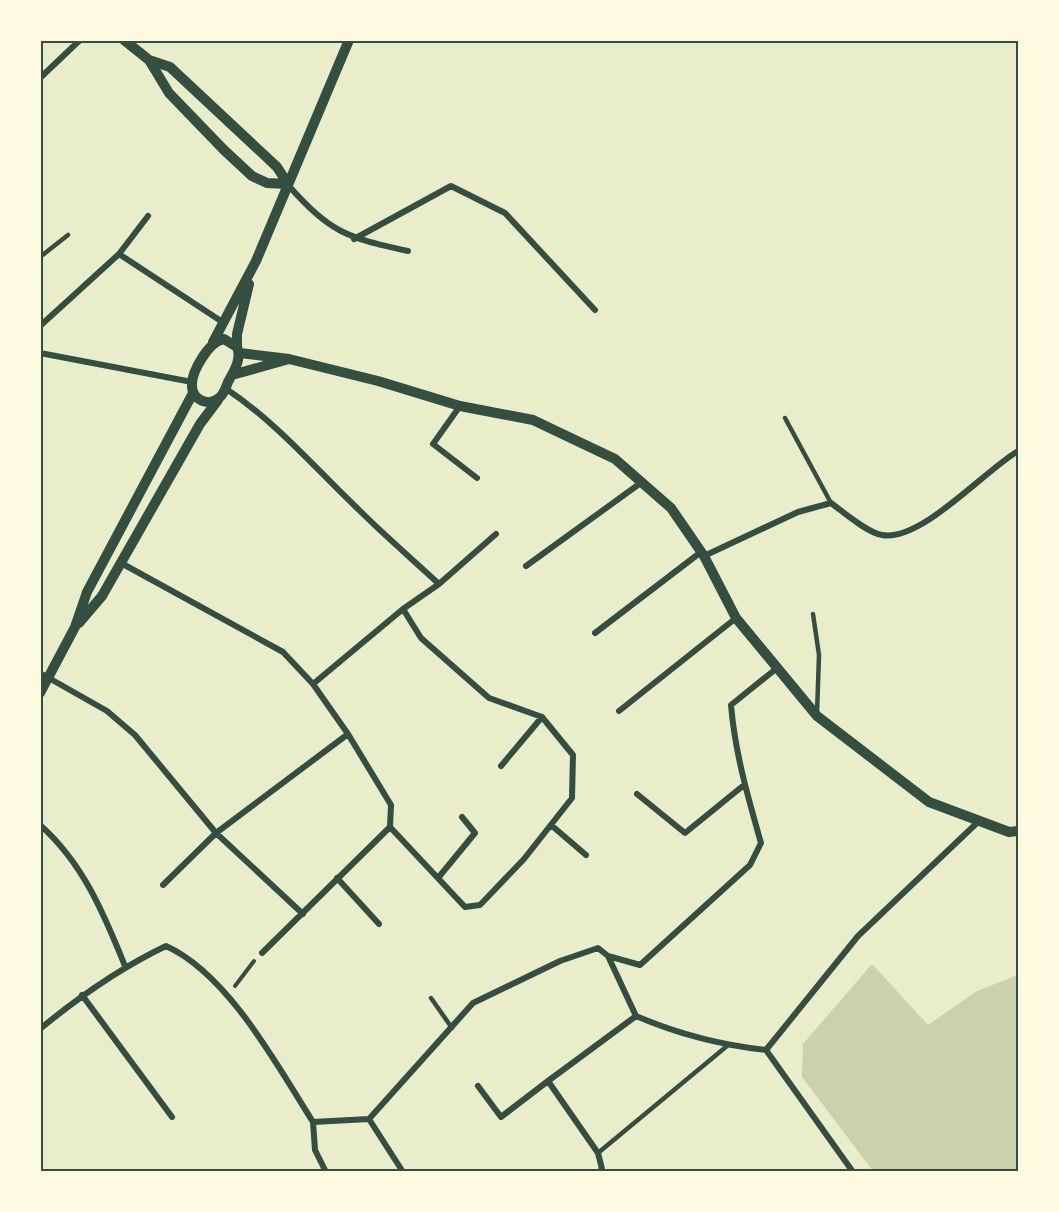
<svg xmlns="http://www.w3.org/2000/svg" width="1059" height="1212" font-family="Arial,sans-serif">
<rect width="100%" height="100%" fill="#e9edc9"/>
<path fill="#cad2ad" d="M 872,964 L 928,1025 L 977,991 L 1018,975 L 1018,1171 L 873,1171 L 802,1077 L 803,1044 Z"/>
<g fill="none" stroke-linecap="round" stroke-linejoin="round">
<path stroke="#344e41" stroke-width="4" d="M 235,986 L 254,961"/>
<path stroke="#344e41" stroke-width="4.5" d="M 40,257 L 68,235
M 785,418 L 831,503
M 813,614 L 819,655 L 817,713
M 431,998 L 452,1028
M 598,1153 L 727,1046"/>
<path stroke="#344e41" stroke-width="6" d="M 40,78 L 80,40
M 288,185 C 331,233 345,237 408,251
M 354,239 L 451,186 L 505,213 L 595,310
M 119,254 L 224,323
M 40,326 L 119,254 L 148,216
M 40,353 L 192,382
M 225,388 C 276,422 314,467 358,509 C 384,535 412,559 439,584 L 403,609 L 313,684
M 460,406 L 433,444 L 477,478
M 704,556 L 798,512 L 831,503 C 843,512 868,533 882,535 C 921,542 984,471 1018,451
M 121,563 L 283,652 L 313,684 L 348,734 L 391,805 L 390,827 L 262,953
M 526,566 L 642,482
M 439,584 L 496,534
M 595,633 L 701,552
M 40,673 L 107,711 L 135,735 L 216,833 L 303,914
M 619,711 L 736,618
M 501,766 L 542,717
M 637,794 L 685,833 L 744,785
M 40,825 C 83,863 104,914 125,966
M 551,825 L 586,855
M 390,827 L 465,907 L 480,905 L 524,859 L 572,798 L 573,755 L 542,717 L 489,698 L 421,638 L 403,609
M 337,878 L 379,924
M 438,878 L 475,833 L 462,817
M 163,885 L 216,833 L 348,734
M 608,956 L 636,1016
M 82,995 L 172,1117
M 40,1029 C 80,996 120,968 166,946 C 228,974 277,1065 313,1122
M 478,1086 L 501,1117 L 548,1081
M 369,1119 L 403,1172
M 326,1172 L 315,1150 L 313,1122 L 369,1119 L 473,1003 L 560,961 L 598,948 L 608,956 L 640,965 L 750,865 L 761,843 C 748,797 735,753 731,705 L 777,668
M 599,1172 L 602,1169 L 598,1153 L 548,1081 L 636,1016 C 678,1034 720,1045 766,1050
M 853,1172 L 766,1050 L 858,936 L 979,821"/>
<path stroke="#344e41" stroke-width="10" d="M 124,40 L 149,60 L 169,93 L 224,150 L 252,176 L 267,183 L 288,184
M 149,60 L 170,67 L 277,167 L 288,184
M 224,339 L 237,347 C 242,359 234,371 228,382 C 226,387 224,394 219,398 C 209,407 192,400 192,386 C 191,372 209,341 224,339 Z
M 213,342 L 256,261 L 349,40
M 237,347 L 237,334 L 249,284
M 289,359 L 378,381 L 460,406 L 533,420 L 615,459 L 671,508 L 704,556 L 736,618 L 817,716 L 929,802 L 1009,832 L 1018,831
M 232,375 L 289,359 L 240,353
M 79,623 L 102,596 L 200,424 L 218,400
M 40,693 L 75,627 L 87,592 L 193,393"/>
</g>
<rect width="1059" height="1212" fill="none" stroke="#fefae0" stroke-width="84"/>
<rect x="42" y="42" width="975" height="1128" fill="none" stroke="#344e41" stroke-width="2"/>
</svg>
